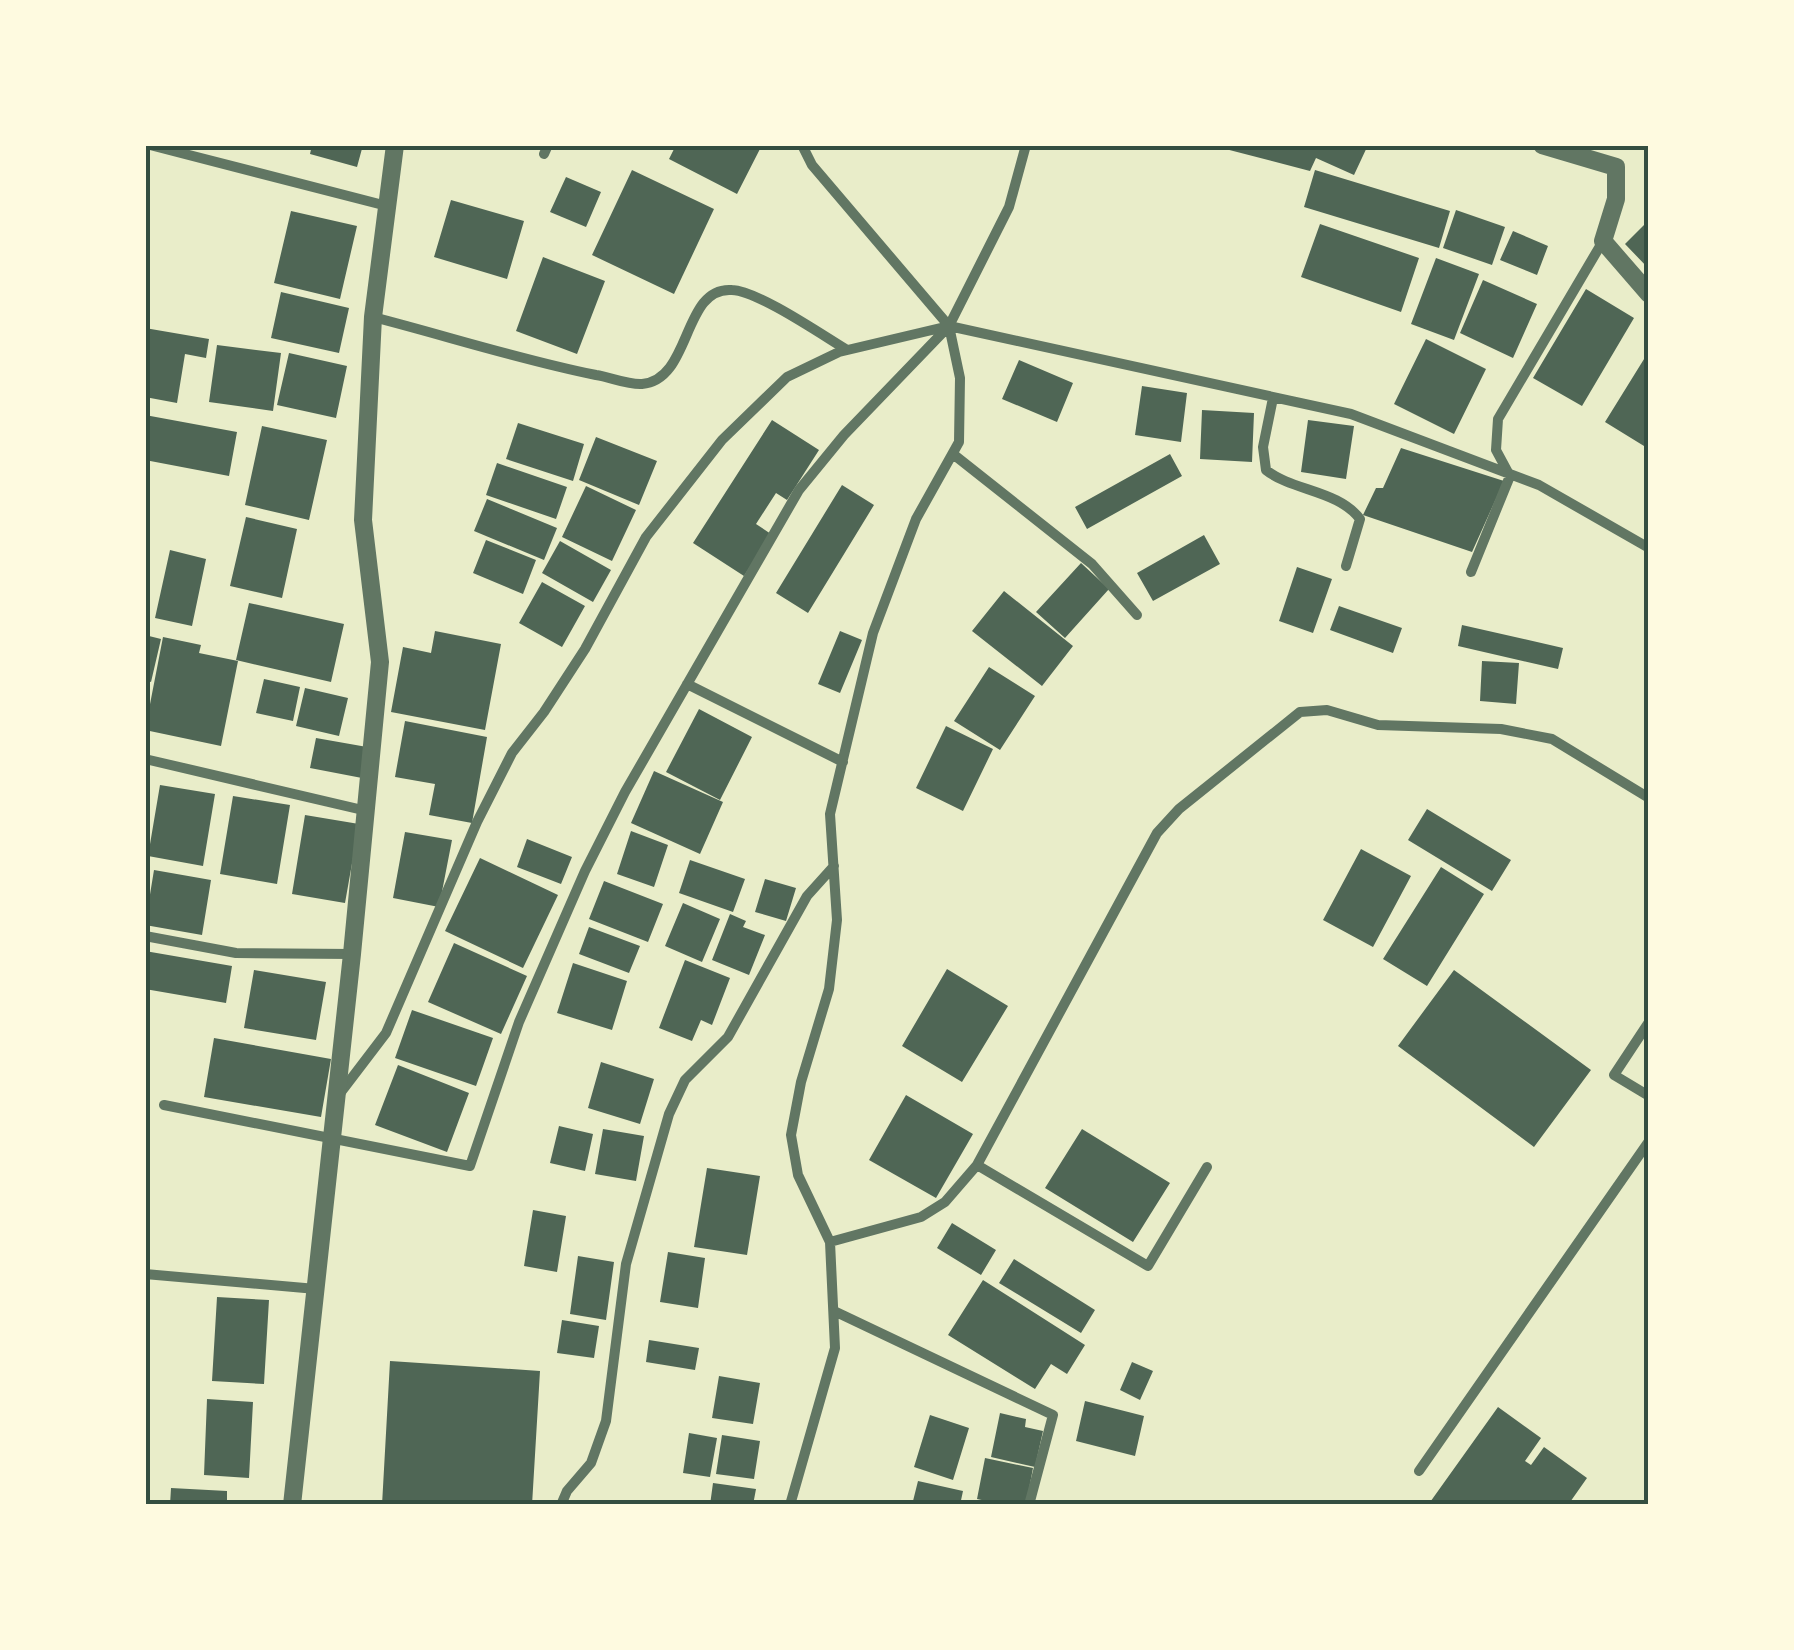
<svg xmlns="http://www.w3.org/2000/svg" width="1794" height="1650" font-family="'Noto Sans',sans-serif">
<rect width="100%" height="100%" fill="#e9edc9"/>
<path fill="#4f6655" d="M 312,145 L 363,145 L 357,167 L 310,154 Z
M 676,145 L 762,145 L 737,194 L 669,159 Z
M 1210,145 L 1368,145 L 1354,175 L 1316,158 L 1310,171 Z
M 632,170 L 714,209 L 674,294 L 592,255 Z
M 1315,170 L 1450,211 L 1439,248 L 1304,207 Z
M 566,177 L 601,192 L 586,227 L 550,212 Z
M 451,200 L 524,221 L 507,279 L 434,257 Z
M 1456,210 L 1505,227 L 1492,265 L 1443,248 Z
M 291,211 L 357,226 L 340,299 L 274,283 Z
M 1649,220 L 1649,269 L 1625,244 Z
M 1320,224 L 1419,258 L 1401,312 L 1301,277 Z
M 1513,231 L 1548,246 L 1537,275 L 1500,260 Z
M 543,257 L 605,281 L 577,354 L 516,331 Z
M 1436,258 L 1479,274 L 1454,340 L 1411,324 Z
M 1483,280 L 1537,304 L 1513,358 L 1460,333 Z
M 1586,289 L 1634,318 L 1582,406 L 1533,378 Z
M 281,292 L 349,308 L 339,353 L 271,338 Z
M 145,328 L 209,339 L 206,358 L 185,354 L 177,403 L 145,397 Z
M 1426,339 L 1486,369 L 1454,434 L 1394,404 Z
M 217,345 L 281,353 L 273,411 L 209,402 Z
M 1649,351 L 1649,437 L 1644,446 L 1605,422 Z
M 289,353 L 347,366 L 336,418 L 277,405 Z
M 1019,360 L 1073,383 L 1057,422 L 1002,399 Z
M 1142,386 L 1187,393 L 1181,442 L 1135,435 Z
M 1202,410 L 1254,413 L 1252,462 L 1200,459 Z
M 145,415 L 237,432 L 229,476 L 145,460 Z
M 772,420 L 819,450 L 787,500 L 776,493 L 756,524 L 771,534 L 744,576 L 693,543 Z
M 1308,420 L 1354,426 L 1346,479 L 1301,472 Z
M 518,423 L 584,444 L 573,481 L 506,459 Z
M 262,426 L 327,440 L 309,520 L 245,505 Z
M 596,437 L 657,461 L 639,505 L 579,480 Z
M 1401,448 L 1504,481 L 1472,552 L 1363,515 L 1376,488 L 1383,488 Z
M 1170,454 L 1182,476 L 1087,529 L 1075,507 Z
M 497,463 L 567,487 L 556,519 L 486,495 Z
M 842,485 L 874,505 L 808,613 L 776,593 Z
M 586,486 L 636,510 L 612,561 L 562,537 Z
M 487,499 L 557,528 L 544,560 L 474,531 Z
M 246,517 L 297,529 L 282,598 L 230,586 Z
M 1204,535 L 1220,564 L 1153,601 L 1137,573 Z
M 486,540 L 536,560 L 523,594 L 473,573 Z
M 560,541 L 611,570 L 593,602 L 542,573 Z
M 170,550 L 206,559 L 192,626 L 155,618 Z
M 1081,563 L 1109,589 L 1065,638 L 1036,612 Z
M 1297,567 L 1332,579 L 1313,633 L 1279,621 Z
M 542,582 L 585,606 L 562,647 L 519,623 Z
M 1004,591 L 1073,646 L 1042,686 L 972,631 Z
M 249,603 L 344,624 L 331,682 L 236,660 Z
M 1339,606 L 1402,628 L 1393,653 L 1330,630 Z
M 1462,625 L 1563,648 L 1558,669 L 1458,646 Z
M 435,631 L 501,644 L 485,730 L 391,712 L 403,647 L 431,653 Z
M 840,631 L 862,640 L 840,693 L 818,684 Z
M 145,635 L 161,639 L 151,682 L 145,680 Z
M 163,637 L 201,645 L 199,653 L 238,661 L 221,746 L 145,730 Z
M 1482,661 L 1519,663 L 1516,704 L 1480,701 Z
M 989,667 L 1035,696 L 1000,750 L 954,721 Z
M 264,679 L 300,687 L 293,721 L 256,713 Z
M 305,688 L 348,698 L 339,736 L 296,726 Z
M 699,709 L 752,737 L 720,800 L 666,772 Z
M 405,721 L 487,737 L 472,823 L 429,815 L 435,784 L 395,777 Z
M 946,726 L 993,749 L 963,811 L 916,788 Z
M 316,738 L 367,747 L 362,778 L 310,768 Z
M 654,771 L 723,802 L 700,854 L 631,823 Z
M 160,785 L 215,794 L 203,866 L 148,856 Z
M 233,796 L 290,805 L 277,884 L 220,874 Z
M 1427,809 L 1511,860 L 1492,891 L 1408,840 Z
M 305,815 L 359,824 L 345,903 L 292,894 Z
M 631,831 L 668,845 L 654,887 L 617,874 Z
M 405,832 L 452,840 L 439,907 L 393,898 Z
M 527,839 L 572,857 L 561,884 L 517,867 Z
M 1361,849 L 1411,876 L 1373,947 L 1323,920 Z
M 480,858 L 558,895 L 523,968 L 445,931 Z
M 690,860 L 745,879 L 733,912 L 679,893 Z
M 1441,867 L 1484,894 L 1427,986 L 1383,959 Z
M 154,870 L 211,880 L 202,935 L 145,925 Z
M 765,879 L 796,888 L 786,921 L 755,912 Z
M 604,881 L 663,904 L 648,942 L 589,919 Z
M 683,903 L 720,919 L 702,962 L 665,946 Z
M 730,914 L 746,921 L 743,927 L 765,935 L 749,975 L 712,960 Z
M 589,927 L 640,946 L 629,973 L 579,954 Z
M 454,943 L 527,976 L 501,1034 L 428,1002 Z
M 145,951 L 232,966 L 226,1003 L 145,989 Z
M 685,960 L 730,978 L 712,1025 L 701,1020 L 692,1041 L 659,1028 Z
M 573,963 L 627,981 L 612,1030 L 557,1013 Z
M 947,969 L 1008,1006 L 962,1082 L 902,1046 Z
M 254,970 L 326,982 L 316,1040 L 244,1028 Z
M 1454,970 L 1591,1070 L 1534,1147 L 1398,1046 Z
M 412,1010 L 493,1038 L 476,1086 L 395,1058 Z
M 214,1038 L 331,1059 L 321,1117 L 204,1097 Z
M 601,1062 L 654,1079 L 640,1124 L 588,1108 Z
M 398,1065 L 469,1093 L 447,1152 L 375,1125 Z
M 906,1095 L 973,1134 L 936,1198 L 869,1160 Z
M 559,1126 L 593,1134 L 585,1171 L 550,1163 Z
M 603,1129 L 644,1136 L 636,1181 L 595,1174 Z
M 1082,1129 L 1170,1183 L 1133,1242 L 1045,1188 Z
M 707,1168 L 760,1176 L 747,1255 L 694,1247 Z
M 533,1210 L 566,1216 L 557,1272 L 524,1266 Z
M 952,1223 L 996,1250 L 981,1275 L 937,1248 Z
M 668,1252 L 705,1258 L 698,1308 L 660,1302 Z
M 578,1256 L 614,1262 L 606,1320 L 570,1314 Z
M 1014,1259 L 1095,1310 L 1081,1333 L 999,1283 Z
M 983,1280 L 1085,1345 L 1067,1374 L 1051,1364 L 1035,1389 L 948,1335 Z
M 217,1297 L 269,1300 L 264,1384 L 212,1381 Z
M 562,1320 L 599,1326 L 594,1358 L 557,1353 Z
M 649,1340 L 699,1348 L 695,1370 L 646,1362 Z
M 390,1361 L 540,1371 L 532,1505 L 382,1505 Z
M 1132,1362 L 1153,1371 L 1140,1400 L 1120,1390 Z
M 719,1376 L 760,1383 L 753,1424 L 712,1418 Z
M 207,1399 L 253,1402 L 249,1478 L 204,1475 Z
M 1085,1401 L 1144,1416 L 1135,1456 L 1076,1441 Z
M 1498,1407 L 1541,1438 L 1525,1461 L 1531,1465 L 1544,1447 L 1587,1478 L 1568,1505 L 1428,1505 Z
M 1000,1413 L 1026,1419 L 1025,1427 L 1043,1431 L 1035,1467 L 991,1457 Z
M 930,1415 L 969,1428 L 953,1480 L 914,1467 Z
M 689,1433 L 717,1438 L 710,1477 L 683,1473 Z
M 722,1435 L 760,1441 L 754,1479 L 716,1474 Z
M 985,1458 L 1033,1468 L 1026,1505 L 1005,1505 L 977,1499 Z
M 918,1481 L 963,1491 L 960,1505 L 912,1505 Z
M 713,1483 L 756,1489 L 753,1505 L 710,1505 Z
M 171,1488 L 227,1491 L 227,1505 L 170,1505 Z"/>
<g fill="none" stroke-linecap="round" stroke-linejoin="round">
<path stroke="#617663" stroke-width="10" d="M 150,145 L 387,206
M 544,154 L 548,145
M 373,317 C 447,336 521,360 596,375 C 610,377 628,385 642,384 C 692,380 682,286 732,290 C 758,291 822,335 847,350
M 1273,398 L 1263,447 L 1266,470 C 1292,491 1338,490 1360,519 L 1346,566
M 953,454 L 1092,564 L 1137,615
M 1471,572 L 1510,476 L 1496,450 L 1498,419 L 1603,241
M 687,684 L 843,762
M 145,759 L 367,811
M 145,936 L 236,953 L 352,954
M 1649,1022 L 1614,1075 L 1649,1096
M 338,1096 L 386,1033 L 477,822 L 512,753 L 544,712 L 585,649 L 646,537 L 722,440 L 787,377 L 839,352 L 949,326 L 1351,414 L 1539,485 L 1649,548
M 164,1105 L 470,1166 L 519,1022 L 585,871 L 625,792 L 799,490 L 844,435 L 949,326 L 1009,207 L 1026,145
M 977,1165 L 1148,1266 L 1207,1167
M 830,1242 L 921,1217 L 945,1202 L 977,1165 L 1157,833 L 1179,809 L 1300,712 L 1327,710 L 1378,725 L 1501,729 L 1552,739 L 1649,798
M 145,1274 L 316,1289
M 834,1311 L 1053,1415 L 1029,1505
M 1419,1471 L 1649,1141
M 561,1505 L 567,1491 L 591,1463 L 606,1421 L 626,1264 L 669,1114 L 685,1080 L 728,1037 L 807,896 L 834,866
M 790,1505 L 835,1348 L 830,1242 L 798,1175 L 791,1135 L 801,1082 L 829,989 L 837,920 L 830,814 L 873,633 L 916,519 L 959,442 L 960,378 L 949,326 L 812,165 L 802,145"/>
<path stroke="#617663" stroke-width="18" d="M 1542,145 L 1616,167 L 1616,199 L 1603,241 L 1649,294
M 292,1505 L 352,954 L 380,662 L 363,520 L 373,317 L 395,145"/>
</g>
<rect width="1794" height="1650" fill="none" stroke="#fefae0" stroke-width="295"/>
<rect x="148" y="148" width="1498" height="1354" fill="none" stroke="#344e41" stroke-width="4"/>
</svg>
